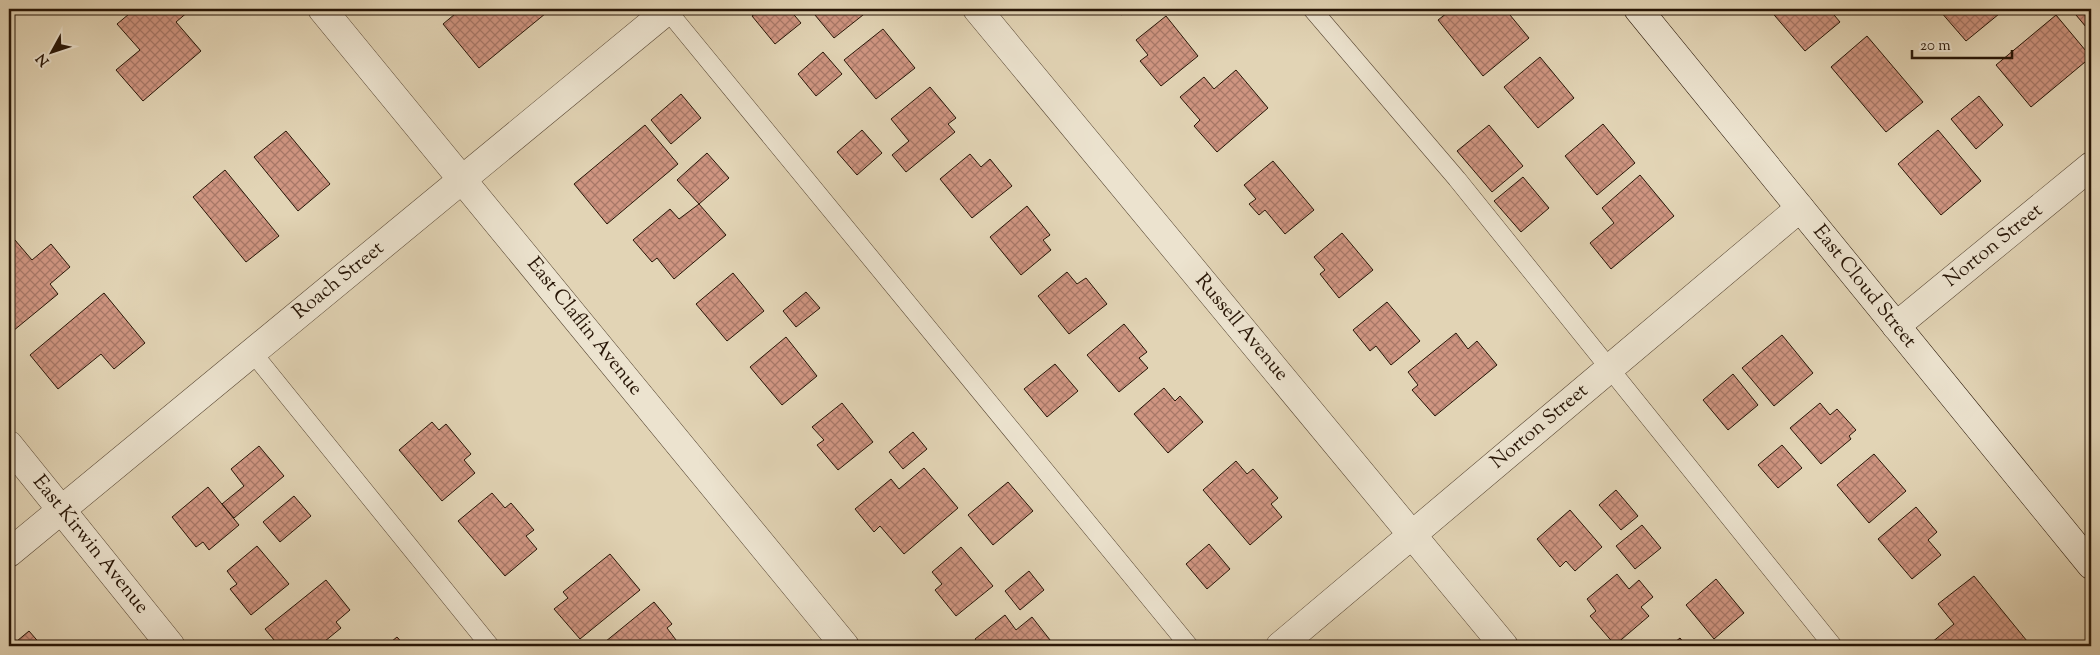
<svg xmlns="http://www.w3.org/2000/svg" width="2100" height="655" font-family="'Sorts Mill Goudy',serif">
<defs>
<pattern id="building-cross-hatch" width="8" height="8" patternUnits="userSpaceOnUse" patternTransform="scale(1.25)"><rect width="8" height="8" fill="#cf9581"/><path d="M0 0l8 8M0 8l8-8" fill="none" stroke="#a87868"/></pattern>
</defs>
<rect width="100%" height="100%" fill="#e2d4b5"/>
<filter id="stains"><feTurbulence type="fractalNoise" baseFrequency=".004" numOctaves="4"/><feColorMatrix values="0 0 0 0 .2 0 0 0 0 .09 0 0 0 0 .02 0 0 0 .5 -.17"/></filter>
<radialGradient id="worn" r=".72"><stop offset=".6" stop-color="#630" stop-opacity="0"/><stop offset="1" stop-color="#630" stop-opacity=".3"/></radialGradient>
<path fill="url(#building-cross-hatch)" stroke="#271506" d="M 135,9 L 187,9 L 189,11 L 176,22 L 201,51 L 143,101 L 116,70 L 140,50 L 117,24 Z
M 461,9 L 551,9 L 479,68 L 443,24 Z
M 761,9 L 789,9 L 801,23 L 775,44 L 752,16 Z
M 810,9 L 866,9 L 868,11 L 834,38 Z
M 1116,9 L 1129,9 L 1121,15 Z
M 1452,9 L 1505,9 L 1529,38 L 1483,76 L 1438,20 Z
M 1769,9 L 1829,9 L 1840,22 L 1805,51 Z
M 1943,9 L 1995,9 L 1999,14 L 1966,41 L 1940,11 Z
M 2071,9 L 2091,9 L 2091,33 Z
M 2056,15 L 2091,57 L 2031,107 L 1996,65 Z
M 1166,16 L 1198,56 L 1161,86 L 1140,61 L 1148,55 L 1136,40 Z
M 883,29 L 915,68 L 876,99 L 844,60 Z
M 1867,36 L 1923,102 L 1886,132 L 1831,67 Z
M 823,52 L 842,74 L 816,96 L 798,74 Z
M 1540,57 L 1574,98 L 1538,128 L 1504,87 Z
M 1236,70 L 1268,108 L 1217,152 L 1194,126 L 1200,120 L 1180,97 L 1204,77 L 1214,89 Z
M 930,87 L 956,118 L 948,124 L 955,132 L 906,172 L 892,155 L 909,141 L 891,119 Z
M 681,94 L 701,118 L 671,144 L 651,120 Z
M 1979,96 L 2003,125 L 1976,149 L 1951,119 Z
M 1603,124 L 1635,163 L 1597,195 L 1565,156 Z
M 645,125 L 678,164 L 607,224 L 574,184 Z
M 1489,125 L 1523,166 L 1492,192 L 1457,151 Z
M 862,130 L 882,153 L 857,175 L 837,152 Z
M 1938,130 L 1981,181 L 1941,215 L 1898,164 Z
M 286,131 L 330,184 L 298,211 L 254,157 Z
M 707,153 L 729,178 L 699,204 L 677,180 Z
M 970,154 L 981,167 L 990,159 L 1012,186 L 972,218 L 940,179 Z
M 1273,161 L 1314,210 L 1285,234 L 1265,210 L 1259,215 L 1249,204 L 1256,199 L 1244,185 Z
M 225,170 L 279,236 L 246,262 L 193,197 Z
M 1640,175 L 1674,216 L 1611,269 L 1590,243 L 1614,223 L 1602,208 Z
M 1523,177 L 1549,208 L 1521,232 L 1494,201 Z
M 699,204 L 726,235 L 674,279 L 657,258 L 652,262 L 633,240 L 670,209 L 679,219 Z
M 1027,206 L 1050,235 L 1043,240 L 1051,250 L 1021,275 L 990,237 Z
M 9,233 L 32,260 L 51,244 L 70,267 L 50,284 L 58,294 L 13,331 L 9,326 Z
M 1342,233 L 1373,270 L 1339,298 L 1320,274 L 1325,270 L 1314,257 Z
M 1067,272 L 1077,284 L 1086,278 L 1107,304 L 1069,334 L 1038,296 Z
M 733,273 L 764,311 L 727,341 L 696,304 Z
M 806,292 L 820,308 L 796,327 L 783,311 Z
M 104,293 L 145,343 L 114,369 L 101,354 L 58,389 L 30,355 Z
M 1387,302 L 1420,341 L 1391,365 L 1376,346 L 1370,351 L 1353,330 Z
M 1124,324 L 1147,352 L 1139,358 L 1148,368 L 1119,392 L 1087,355 Z
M 1456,333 L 1468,349 L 1477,341 L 1497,365 L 1435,416 L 1412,390 L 1418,385 L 1408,372 Z
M 1782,335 L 1813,373 L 1774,406 L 1742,368 Z
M 786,337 L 817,376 L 782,405 L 750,367 Z
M 1055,364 L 1078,391 L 1047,417 L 1024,389 Z
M 1733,374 L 1758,405 L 1728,430 L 1703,400 Z
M 1164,388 L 1175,401 L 1180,396 L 1203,422 L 1168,453 L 1134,414 Z
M 842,403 L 873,442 L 838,470 L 817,445 L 824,440 L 812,427 Z
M 1820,403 L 1830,415 L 1837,409 L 1856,430 L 1849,436 L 1851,439 L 1821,464 L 1790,428 Z
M 432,422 L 439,430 L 446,424 L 471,454 L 464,460 L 475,473 L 442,501 L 399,450 Z
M 913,432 L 927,449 L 903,469 L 889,452 Z
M 1782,445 L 1802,468 L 1778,488 L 1758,465 Z
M 259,446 L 284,476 L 234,518 L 222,504 L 244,486 L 231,469 Z
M 1874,454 L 1906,491 L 1869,523 L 1837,485 Z
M 1236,461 L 1247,474 L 1253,469 L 1278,498 L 1271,504 L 1282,517 L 1250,545 L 1203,490 Z
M 924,468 L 958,508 L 904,554 L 880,526 L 874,532 L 855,509 L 891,479 L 899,489 Z
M 1008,482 L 1033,511 L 993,545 L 968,515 Z
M 208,487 L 239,525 L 209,550 L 203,542 L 196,547 L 172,517 Z
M 1616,490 L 1638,516 L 1621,530 L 1599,505 Z
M 492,493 L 505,508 L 511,503 L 534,530 L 526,536 L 537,549 L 505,576 L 458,521 Z
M 294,496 L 311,516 L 280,542 L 263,522 Z
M 1916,507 L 1937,532 L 1928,540 L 1941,555 L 1912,579 L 1878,539 Z
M 1570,510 L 1602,547 L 1575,571 L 1566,561 L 1560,567 L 1537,539 Z
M 1642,525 L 1661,548 L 1635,569 L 1616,546 Z
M 1209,544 L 1230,569 L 1207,589 L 1186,564 Z
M 257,546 L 289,584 L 251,615 L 230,589 L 237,584 L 227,571 Z
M 961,547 L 993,586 L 956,616 L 935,590 L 942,584 L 932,572 Z
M 610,554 L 640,590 L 580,639 L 554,609 L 568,598 L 563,592 Z
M 1029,571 L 1044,590 L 1020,610 L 1005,591 Z
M 1617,574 L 1629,589 L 1639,580 L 1653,597 L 1641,607 L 1649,616 L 1615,645 L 1590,616 L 1596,611 L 1587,599 Z
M 1974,576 L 2027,641 L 2021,646 L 1934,646 L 1931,643 L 1954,624 L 1938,604 Z
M 1716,579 L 1744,613 L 1714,639 L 1686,605 Z
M 326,580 L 350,610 L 336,622 L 341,628 L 319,646 L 279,646 L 265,629 Z
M 654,602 L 672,624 L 667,628 L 676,640 L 669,646 L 600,646 Z
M 1005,615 L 1016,630 L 1032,617 L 1054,645 L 1052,646 L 980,646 L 975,639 Z
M 29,631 L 42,646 L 11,646 Z
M 397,637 L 405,646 L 386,646 Z
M 1680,638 L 1686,646 L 1670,646 Z"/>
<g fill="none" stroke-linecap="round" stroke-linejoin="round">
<g stroke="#564532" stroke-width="19">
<path id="lane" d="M 1312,9 L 1457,179 L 1833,646
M 667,10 L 1189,646
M 252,352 L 490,646"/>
</g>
<g stroke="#564532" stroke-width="29">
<path id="street" d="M 322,9 L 845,646
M 977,9 L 1504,646
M 1896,326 L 2091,166
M 9,445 L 171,646
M 9,553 L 669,9
M 1280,646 L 1800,208"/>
</g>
<g stroke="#271506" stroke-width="29">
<path id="secondary" d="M 1638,9 L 2091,565"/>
</g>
<use href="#lane" stroke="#ece3cf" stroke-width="18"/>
<use href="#street" stroke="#ece3cf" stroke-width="28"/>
<use href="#secondary" stroke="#ece3cf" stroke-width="28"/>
</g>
<g text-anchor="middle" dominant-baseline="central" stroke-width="4" stroke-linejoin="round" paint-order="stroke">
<g font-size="20" fill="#271506" stroke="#ece3cf">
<text transform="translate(1994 246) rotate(-39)">Norton Street</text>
<text transform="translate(339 281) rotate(-39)">Roach Street</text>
<text transform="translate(1864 287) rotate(51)">East Cloud Street</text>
<text transform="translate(584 327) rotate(51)">East Claflin Avenue</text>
<text transform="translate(1241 328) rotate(50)">Russell Avenue</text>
<text transform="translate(1540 427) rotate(-40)">Norton Street</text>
<text transform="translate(90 545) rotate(51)">East Kirwin Avenue</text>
</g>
</g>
<rect width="2100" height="655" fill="none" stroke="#e2d4b5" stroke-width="30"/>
<rect x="10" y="10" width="2080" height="635" fill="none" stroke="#271506" stroke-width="2.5"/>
<rect x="15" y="15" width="2070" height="625" fill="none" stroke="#271506"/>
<g transform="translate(52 52) rotate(230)" stroke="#ece3cf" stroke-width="4" paint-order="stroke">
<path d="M0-4L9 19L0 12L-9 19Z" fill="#271506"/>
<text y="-8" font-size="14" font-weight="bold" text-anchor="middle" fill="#271506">N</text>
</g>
<path d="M1912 50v8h100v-8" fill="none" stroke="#271506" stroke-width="2.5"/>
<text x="1920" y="50" font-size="15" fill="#271506" stroke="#ece3cf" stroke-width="4" paint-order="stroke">20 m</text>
<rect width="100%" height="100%" filter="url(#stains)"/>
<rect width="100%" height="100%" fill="url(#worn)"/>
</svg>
